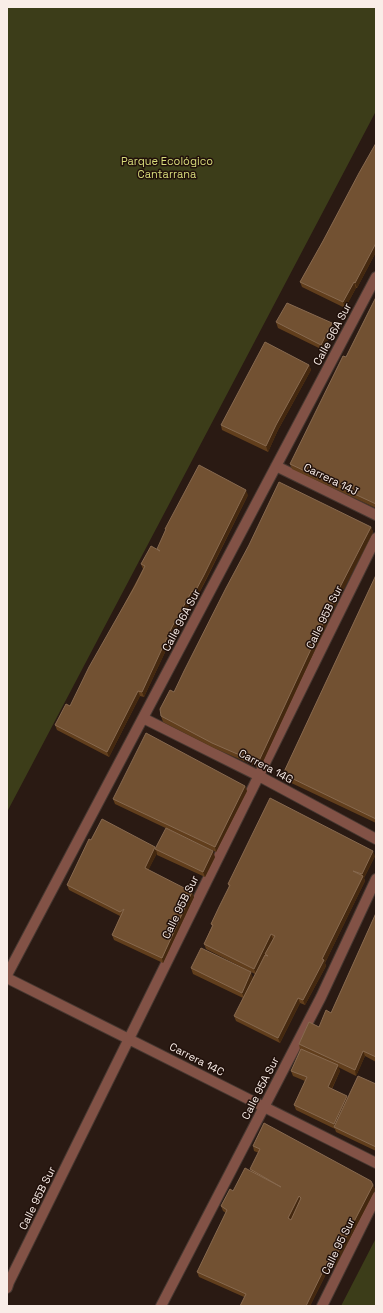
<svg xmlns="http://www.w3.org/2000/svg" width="383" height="1313" font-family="'Space Grotesk',sans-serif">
<rect width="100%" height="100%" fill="#2a1a13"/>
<path fill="#3c3d19" d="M 7,7 L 376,7 L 376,111 L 7,812 Z
M 376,1238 L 376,1306 L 341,1306 Z"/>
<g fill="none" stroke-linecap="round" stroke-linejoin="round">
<g stroke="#473831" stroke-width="12">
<path id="street" d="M 276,466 L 376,515
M 143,718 L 259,776 L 376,839
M 7,975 L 376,277
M 7,978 L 376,1163
M 7,1288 L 9,1282 L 376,538
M 161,1306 L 321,997 L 376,879
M 322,1306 L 376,1197"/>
</g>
<use href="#street" stroke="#825246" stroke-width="10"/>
</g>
<path fill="#613e1c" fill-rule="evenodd" d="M 376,143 L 376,252 L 357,288 L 356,288 L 345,308 L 302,287 L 300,282 L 323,241 Z
M 376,297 L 376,508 L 292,469 L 290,464 L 346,357 Z
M 276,322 L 333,329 L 323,350 L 278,328 Z
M 309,365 L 311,370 L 278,430 L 268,452 L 222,430 L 221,425 Z
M 248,495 L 206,580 L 197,597 L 194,596 L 174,633 L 144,697 L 140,696 L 109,757 L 57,730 L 55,725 L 70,706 L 143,569 L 141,564 L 157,550 L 157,549 L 166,530 L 165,529 Z
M 371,527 L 373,532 L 340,596 L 260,768 L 214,748 L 163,722 L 161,716 L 174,692 Z
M 376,575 L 376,823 L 285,780 L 283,774 Z
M 245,786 L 247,791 L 216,852 L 115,804 L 113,799 Z
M 91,840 L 215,857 L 205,877 L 157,855 L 157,853 L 148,870 L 194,897 L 163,963 L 114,940 L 112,935 L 120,916 L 69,890 L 67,885 Z
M 375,856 L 364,878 L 365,881 L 325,963 L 326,966 L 305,1005 L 300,1003 L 280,1043 L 236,1021 L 234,1016 L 243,998 L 193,974 L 191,968 L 253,978 L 255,974 L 206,949 L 204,944 L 212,926 L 211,924 L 229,887 L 228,884 ZM 273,939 L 265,954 L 266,955 L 265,955 Z
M 376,913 L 376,1062 L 365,1056 L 356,1076 L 338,1067 L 340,1071 L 332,1089 L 348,1099 L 376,1084 L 376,1151 L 336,1132 L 335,1129 L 296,1110 L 294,1105 L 305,1081 L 293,1076 L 291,1071 L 300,1050 L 299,1044 L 319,1027 L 331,1013 Z
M 253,1146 L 373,1185 L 375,1190 L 335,1267 L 331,1264 L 310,1306 L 240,1306 L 244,1297 L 199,1277 L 197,1272 L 226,1213 L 223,1211 L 221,1206 L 233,1191 L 251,1171 L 250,1169 L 259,1153 L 254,1151 Z"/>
<path fill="#44280f" d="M 376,243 L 376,252 L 357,288 L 355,283 Z
M 354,282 L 356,288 L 345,308 L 343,302 Z
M 332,323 L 333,329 L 323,350 L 321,345 Z
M 309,365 L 311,370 L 278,430 L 268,452 L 266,446 L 276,425 Z
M 246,490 L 248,495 L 197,597 L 195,592 Z
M 371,527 L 373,532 L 340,596 L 260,768 L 258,763 L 338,591 Z
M 192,591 L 194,596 L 174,633 L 144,697 L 142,692 L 172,627 Z
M 138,691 L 140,696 L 109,757 L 107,752 Z
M 245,786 L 247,791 L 216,852 L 215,847 Z
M 155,847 L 157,853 L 147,873 L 145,868 Z
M 213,851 L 215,857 L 205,877 L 203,872 Z
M 373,851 L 375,856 L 364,878 L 365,881 L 325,963 L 326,966 L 305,1005 L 303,1000 L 322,959 L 363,877 L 362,874 Z
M 192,892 L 194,897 L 163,963 L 162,958 Z
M 271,934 L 273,939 L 256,974 L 254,969 Z
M 251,972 L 253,978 L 244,998 L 242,993 Z
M 298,998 L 300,1003 L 280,1043 L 278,1038 Z
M 363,1051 L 365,1056 L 356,1076 L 355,1070 Z
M 338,1065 L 340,1071 L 330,1092 L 328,1087 Z
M 347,1096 L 349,1101 L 335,1127 L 334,1124 Z
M 373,1185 L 375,1190 L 335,1267 L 333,1262 Z
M 299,1196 L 301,1202 L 289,1223 L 288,1218 Z
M 329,1259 L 331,1264 L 310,1306 L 306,1306 Z"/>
<path fill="#725132" stroke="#87694f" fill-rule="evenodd" d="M 376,143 L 376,243 L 355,283 L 354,282 L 343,302 L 300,282 L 323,241 L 359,173 Z
M 376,297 L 376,504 L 290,464 L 343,356 L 346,357 Z
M 287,303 L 332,323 L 321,345 L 276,322 Z
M 265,342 L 309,365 L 276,425 L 266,446 L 221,425 Z
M 199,465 L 246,490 L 204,575 L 195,592 L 192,591 L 172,627 L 142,692 L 138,691 L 107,752 L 55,725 L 66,704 L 70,706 L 89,667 L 135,586 L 145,566 L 141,564 L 151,546 L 160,551 L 157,549 L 166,529 L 165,529 Z
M 279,482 L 371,527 L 338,591 L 258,763 L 212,743 L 161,716 L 160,709 L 170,690 L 174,692 L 184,671 L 226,588 L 249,545 Z
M 376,575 L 376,819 L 283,774 Z
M 146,733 L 245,786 L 215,847 L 113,799 Z
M 270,798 L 373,851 L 362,874 L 353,871 L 363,876 L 322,959 L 324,960 L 303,1000 L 298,998 L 278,1038 L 234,1016 L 265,955 L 268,956 L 265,954 L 275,936 L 271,934 L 254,969 L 204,944 L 213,925 L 211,924 L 219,907 L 230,885 L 228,884 Z
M 102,819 L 155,847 L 145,868 L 192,892 L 162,958 L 112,935 L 124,909 L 120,912 L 67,885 L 89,839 L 91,840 Z
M 166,828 L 213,851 L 203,872 L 155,849 Z
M 376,913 L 376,1057 L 363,1051 L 355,1070 L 299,1044 L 309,1022 L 319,1027 L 326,1010 L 331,1013 Z
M 201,948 L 251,972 L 242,993 L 191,968 Z
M 301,1049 L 338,1065 L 328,1087 L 347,1096 L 334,1124 L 294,1105 L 307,1077 L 291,1071 Z
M 358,1076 L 376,1084 L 376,1147 L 334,1127 Z
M 264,1123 L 371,1181 L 373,1185 L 333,1262 L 329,1259 L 306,1306 L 240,1306 L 246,1294 L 197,1272 L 227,1210 L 221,1206 L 230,1189 L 233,1191 L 245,1168 L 281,1187 L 250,1169 L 260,1149 L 253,1146 ZM 299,1196 L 301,1198 L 291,1220 L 288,1218 Z"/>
<g text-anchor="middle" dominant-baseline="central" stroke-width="3" stroke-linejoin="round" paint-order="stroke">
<g font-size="11" fill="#d7db7b" stroke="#20100a">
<text x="167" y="161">Parque Ecológico<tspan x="167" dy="13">Cantarrana</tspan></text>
</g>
<g font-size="11" fill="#f9ede8" stroke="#20100a">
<text transform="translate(332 334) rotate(-62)">Calle 96A Sur</text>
<text transform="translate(331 479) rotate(26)">Carrera 14J</text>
<text transform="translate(324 617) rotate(-64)">Calle 95B Sur</text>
<text transform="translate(181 620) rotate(-62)">Calle 96A Sur</text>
<text transform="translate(266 766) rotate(28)">Carrera 14G</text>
<text transform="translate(180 907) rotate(-64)">Calle 95B Sur</text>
<text transform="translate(197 1059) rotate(27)">Carrera 14C</text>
<text transform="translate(260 1088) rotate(-63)">Calle 95A Sur</text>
<text transform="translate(37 1198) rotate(-64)">Calle 95B Sur</text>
<text transform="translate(338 1246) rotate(-64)">Calle 95 Sur</text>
</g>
</g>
<rect width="383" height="1313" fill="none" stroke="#f9ede8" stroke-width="16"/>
</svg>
